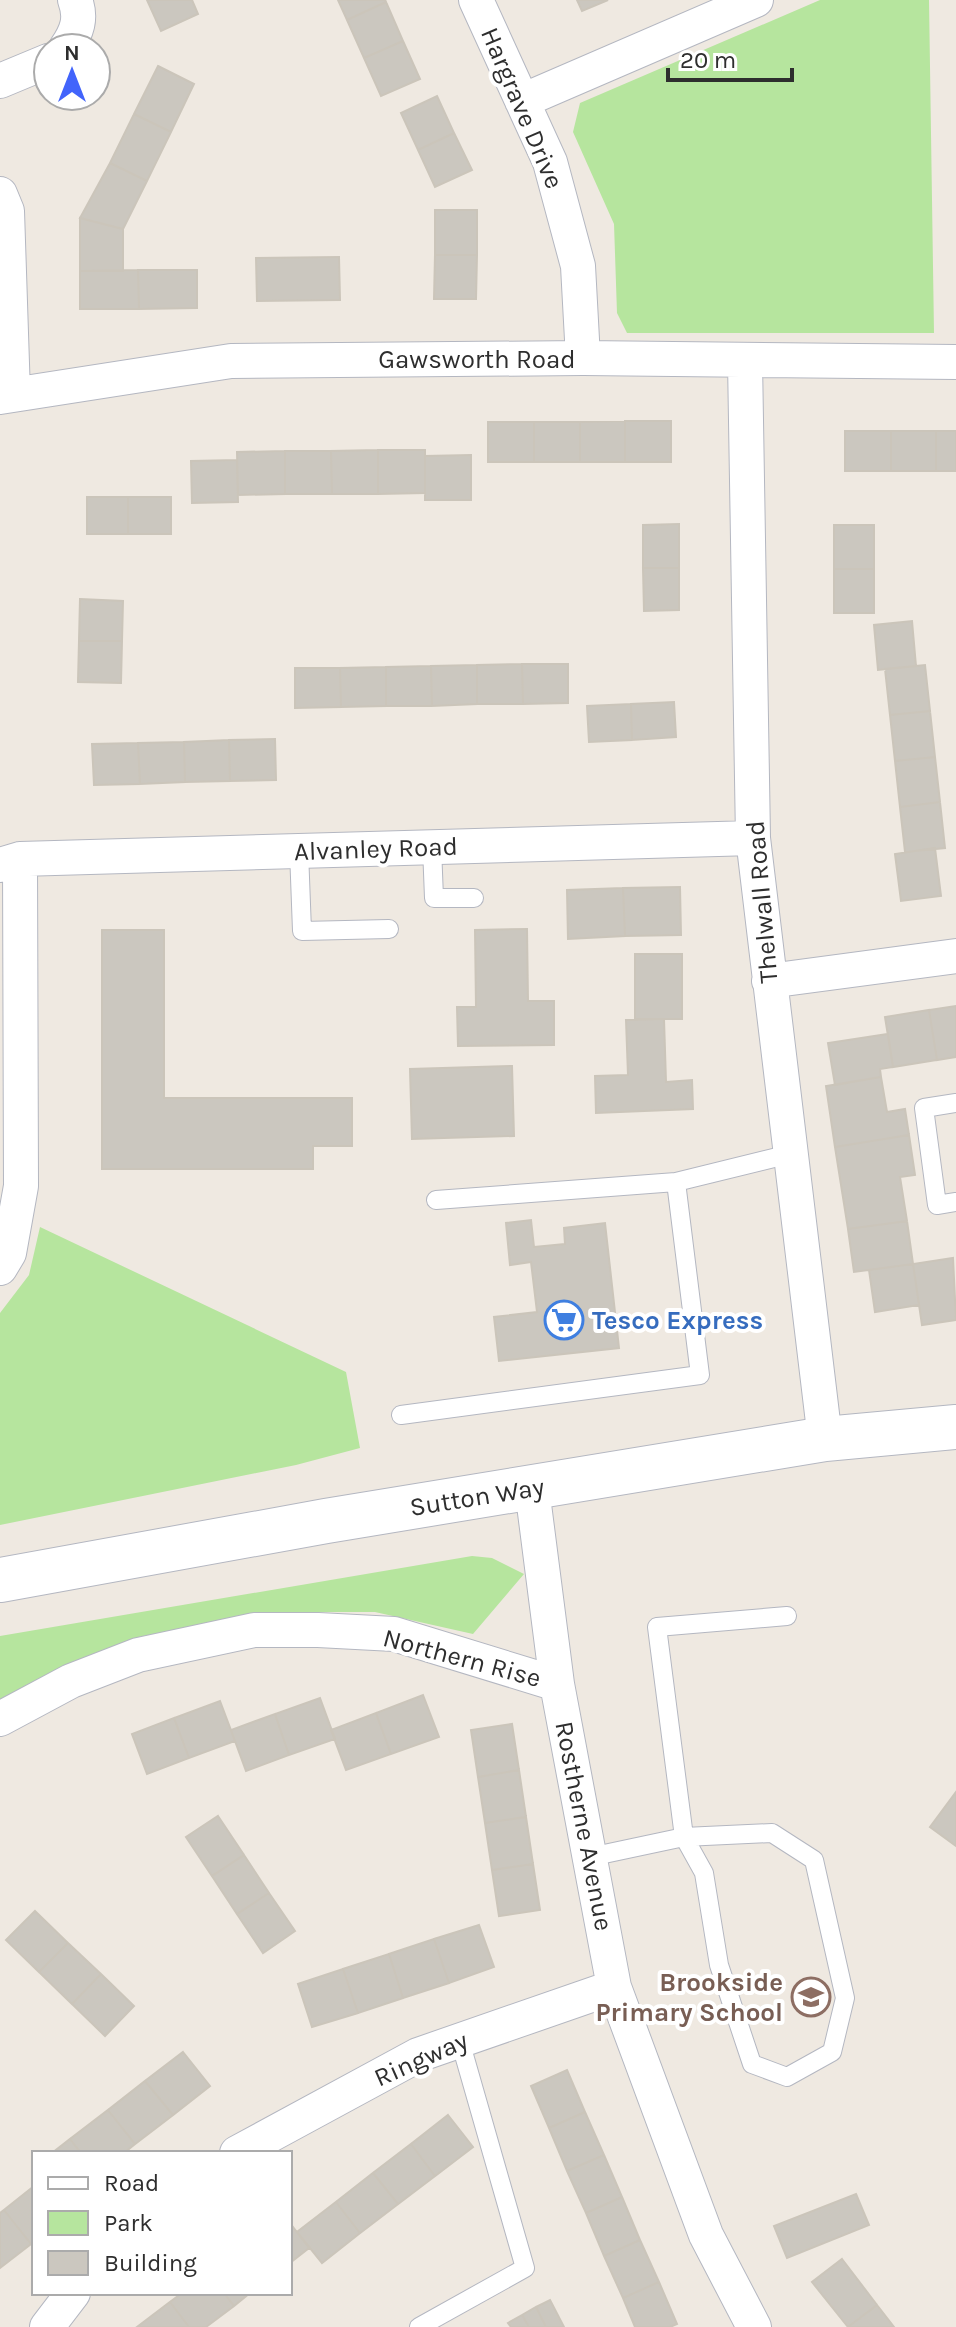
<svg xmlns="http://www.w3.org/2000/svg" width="956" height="2327" font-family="Karla,sans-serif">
<rect width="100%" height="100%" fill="#efe9e1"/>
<path fill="#b6e59e" d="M 820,0 L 929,0 L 934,333 L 627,333 L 617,313 L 614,224 L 573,132 L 580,103 Z
M 40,1227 L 346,1372 L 360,1448 L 296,1465 L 0,1525 L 0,1313 L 29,1275 Z
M 472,1556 L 492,1558 L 524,1574 L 473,1634 L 375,1612 L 261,1612 L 139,1637 L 22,1688 L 0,1701 L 0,1636 Z"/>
<path fill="#cbc7bf" stroke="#cbc5ba" stroke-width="2" d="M 147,0 L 192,0 L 198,14 L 161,31 Z
M 338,0 L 385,0 L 386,2 L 347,20 Z
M 577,0 L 608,0 L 582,11 Z
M 386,2 L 403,41 L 364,58 L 347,20 Z
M 403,41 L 420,79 L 381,96 L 364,58 Z
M 158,66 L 194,84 L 171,132 L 134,114 Z
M 437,96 L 454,133 L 418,150 L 401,113 Z
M 134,114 L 171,132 L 147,181 L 110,163 Z
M 454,133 L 472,170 L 435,187 L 418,150 Z
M 110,163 L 147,181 L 123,229 L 80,218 Z
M 435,210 L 477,210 L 477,255 L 435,255 Z
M 80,218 L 123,229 L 123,271 L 80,271 Z
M 435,255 L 477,255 L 476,299 L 434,299 Z
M 339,257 L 340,300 L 257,301 L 256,258 Z
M 138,270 L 197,270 L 197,308 L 139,309 Z
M 138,270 L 139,309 L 80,309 L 80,271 Z
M 625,421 L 625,462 L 580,462 L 580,422 Z
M 625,421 L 671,421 L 671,462 L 625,462 Z
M 488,422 L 534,422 L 534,462 L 488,462 Z
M 534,422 L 580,422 L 580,462 L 534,462 Z
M 845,431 L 891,431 L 891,471 L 845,471 Z
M 891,431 L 936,431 L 936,471 L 891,471 Z
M 936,431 L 956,431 L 956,471 L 936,471 Z
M 378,450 L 378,494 L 332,494 L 331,451 Z
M 378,450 L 425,450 L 425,493 L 378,494 Z
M 285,451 L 331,451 L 332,494 L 285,494 Z
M 285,451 L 285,494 L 238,495 L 237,452 Z
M 471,455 L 471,500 L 425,500 L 425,456 Z
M 237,460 L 238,502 L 192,503 L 191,461 Z
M 87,497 L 128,497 L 128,534 L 87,534 Z
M 128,497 L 171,497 L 171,534 L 128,534 Z
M 679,524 L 679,568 L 643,568 L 643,525 Z
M 834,525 L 874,525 L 874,569 L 834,569 Z
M 643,568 L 679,568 L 679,610 L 644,611 Z
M 834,569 L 874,569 L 874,613 L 834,613 Z
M 80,599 L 123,601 L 122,641 L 79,641 Z
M 912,621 L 916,666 L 878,670 L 874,625 Z
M 79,641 L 122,641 L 121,683 L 78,682 Z
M 522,664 L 523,704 L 477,704 L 477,665 Z
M 522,664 L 568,664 L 568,703 L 523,704 Z
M 477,665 L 477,704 L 432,706 L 431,666 Z
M 925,665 L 930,711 L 890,715 L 885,669 Z
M 431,666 L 432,706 L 386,706 L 386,667 Z
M 386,667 L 386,706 L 341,707 L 340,668 Z
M 295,668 L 340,668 L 341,707 L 295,708 Z
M 674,702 L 676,737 L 632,740 L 631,704 Z
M 631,704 L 632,740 L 589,742 L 587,706 Z
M 930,711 L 935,757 L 895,761 L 890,715 Z
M 275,739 L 276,780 L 230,781 L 229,740 Z
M 229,740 L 230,781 L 185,782 L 184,742 Z
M 184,742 L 185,782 L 140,784 L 138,743 Z
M 138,743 L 140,784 L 94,785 L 92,744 Z
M 935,757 L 940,802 L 900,807 L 895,761 Z
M 940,802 L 945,848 L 905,852 L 900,807 Z
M 935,848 L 941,896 L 901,901 L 895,854 Z
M 680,887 L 681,935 L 625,936 L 623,888 Z
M 623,888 L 625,936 L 568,939 L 567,890 Z
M 527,929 L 528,1001 L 554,1001 L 554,1045 L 458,1046 L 457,1007 L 476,1007 L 475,930 Z
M 102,930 L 164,930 L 164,1098 L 352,1098 L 352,1146 L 313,1146 L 313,1169 L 102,1169 Z
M 635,954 L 682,954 L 682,1019 L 635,1019 Z
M 956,1006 L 956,1057 L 937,1060 L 929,1010 Z
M 929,1010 L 937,1060 L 893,1067 L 885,1017 Z
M 664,1019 L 666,1082 L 692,1080 L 693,1109 L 596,1113 L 595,1076 L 628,1075 L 626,1020 Z
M 888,1034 L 893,1067 L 880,1069 L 881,1077 L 835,1085 L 828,1043 Z
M 512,1066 L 514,1136 L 412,1139 L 410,1069 Z
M 881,1077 L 887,1112 L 905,1109 L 909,1135 L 835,1147 L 826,1086 Z
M 909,1135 L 915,1175 L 900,1177 L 907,1221 L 848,1229 L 835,1147 Z
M 531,1220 L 534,1247 L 565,1244 L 564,1228 L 605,1223 L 619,1348 L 499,1361 L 494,1317 L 537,1312 L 531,1262 L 510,1265 L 506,1223 Z
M 907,1221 L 913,1264 L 854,1272 L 848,1229 Z
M 953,1258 L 956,1320 L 922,1325 L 913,1264 Z
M 913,1264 L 919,1305 L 875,1312 L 869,1270 Z
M 423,1695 L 439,1737 L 391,1754 L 376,1713 Z
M 320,1698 L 335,1739 L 289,1755 L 275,1714 Z
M 220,1701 L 235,1741 L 189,1758 L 174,1718 Z
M 376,1713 L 391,1754 L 346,1770 L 331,1730 Z
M 275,1714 L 289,1755 L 246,1771 L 231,1730 Z
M 174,1718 L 189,1758 L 147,1774 L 132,1734 Z
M 512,1724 L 519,1770 L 478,1777 L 471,1730 Z
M 519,1770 L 526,1817 L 485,1823 L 478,1777 Z
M 956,1792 L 956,1846 L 930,1827 Z
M 218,1816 L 244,1855 L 212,1876 L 186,1837 Z
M 526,1817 L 533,1864 L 492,1870 L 485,1823 Z
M 244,1855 L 269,1893 L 237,1914 L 212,1876 Z
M 533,1864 L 540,1910 L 499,1916 L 492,1870 Z
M 269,1893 L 295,1931 L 263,1953 L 237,1914 Z
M 35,1911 L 68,1943 L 39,1972 L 6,1940 Z
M 479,1925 L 494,1967 L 449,1983 L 434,1939 Z
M 434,1939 L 449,1983 L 403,1998 L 389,1954 Z
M 68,1943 L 101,1974 L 72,2004 L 39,1972 Z
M 389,1954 L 403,1998 L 358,2013 L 343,1969 Z
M 343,1969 L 358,2013 L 312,2027 L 298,1984 Z
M 101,1974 L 134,2006 L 105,2036 L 72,2004 Z
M 183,2052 L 210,2086 L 173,2115 L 145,2081 Z
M 567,2070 L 585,2112 L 549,2128 L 531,2086 Z
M 145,2081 L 173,2115 L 135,2144 L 108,2110 Z
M 108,2110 L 135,2144 L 124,2153 L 81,2153 L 70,2139 Z
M 585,2112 L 604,2155 L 567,2171 L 549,2128 Z
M 448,2115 L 473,2147 L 435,2176 L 411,2144 Z
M 70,2139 L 81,2153 L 52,2153 Z
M 411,2144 L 435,2176 L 398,2204 L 373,2173 Z
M 604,2155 L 622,2197 L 586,2213 L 567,2171 Z
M 373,2173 L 398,2204 L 360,2233 L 336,2202 Z
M 34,2186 L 34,2241 L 31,2244 L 4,2210 Z
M 856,2194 L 869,2225 L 787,2258 L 774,2226 Z
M 622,2197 L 640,2240 L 604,2256 L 586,2213 Z
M 336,2202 L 360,2233 L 322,2263 L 297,2232 Z
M 4,2210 L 31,2244 L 0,2268 L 0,2213 Z
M 290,2223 L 309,2248 L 290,2263 Z
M 640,2240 L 659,2282 L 623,2298 L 604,2256 Z
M 842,2259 L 877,2305 L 848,2327 L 812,2282 Z
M 659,2282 L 677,2324 L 670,2327 L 635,2327 L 623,2298 Z
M 182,2293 L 224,2293 L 234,2306 L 206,2327 L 189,2327 L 170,2302 Z
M 224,2293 L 250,2293 L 234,2306 Z
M 550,2300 L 564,2327 L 546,2327 L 536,2307 Z
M 170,2302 L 189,2327 L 137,2327 Z
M 877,2305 L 894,2327 L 848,2327 Z
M 536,2307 L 546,2327 L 529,2327 L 522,2315 Z
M 522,2315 L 529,2327 L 511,2327 L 508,2323 Z"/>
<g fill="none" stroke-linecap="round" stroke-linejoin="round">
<g stroke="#b4b7c1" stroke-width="20">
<path id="lane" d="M 432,847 L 434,898 L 474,898
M 299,851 L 302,931 L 389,929
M 956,1103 L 924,1108 L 937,1205 L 956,1202
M 436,1200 L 676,1182
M 401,1415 L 700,1375 L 676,1182 L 790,1154
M 590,1857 L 684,1837 L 772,1833 L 814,1860 L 845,1998 L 832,2052 L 787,2077 L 752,2064 L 719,1965 L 704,1873 L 684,1837 L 657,1627 L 787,1616
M 419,2327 L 525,2268 L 460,2041"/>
</g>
<g stroke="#b4b7c1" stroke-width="36">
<path id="street" d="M 476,0 L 550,162 L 578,266 L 583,358
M 66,48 C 77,32 82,18 75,0
M 0,81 L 48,61
M 522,101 L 756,0
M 0,194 L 7,211 L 13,394
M 745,361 L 753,838 L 825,1439
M 0,397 L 231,361 L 583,358 L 956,362
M 0,865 L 20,859 L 753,838
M 769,981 L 956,956
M 0,1268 L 9,1253 L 21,1186 L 20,859
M 532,1489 L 557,1684 L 614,1987 L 706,2235 L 754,2327
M 0,1719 L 71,1681 L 138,1655 L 254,1630 L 318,1630 L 394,1634 L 557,1684
M 237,2153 L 418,2055 L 614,1987
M 47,2327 L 73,2293"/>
</g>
<g stroke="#b4b7c1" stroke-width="46">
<path id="secondary" d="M 0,1580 L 326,1521 L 825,1439 L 956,1427"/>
</g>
<use href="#lane" stroke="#fff" stroke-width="18"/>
<use href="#street" stroke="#fff" stroke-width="34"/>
<use href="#secondary" stroke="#fff" stroke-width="44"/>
</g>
<defs>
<g id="supermarket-ring" transform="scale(2)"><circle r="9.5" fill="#fff" stroke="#3f7fe0" stroke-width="1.5"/><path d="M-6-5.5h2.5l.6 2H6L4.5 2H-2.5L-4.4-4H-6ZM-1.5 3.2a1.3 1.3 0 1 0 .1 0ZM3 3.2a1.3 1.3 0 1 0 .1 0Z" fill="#3f7fe0"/></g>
<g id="school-ring" transform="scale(2)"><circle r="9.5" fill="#fff" stroke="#8d6e63" stroke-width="1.5"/><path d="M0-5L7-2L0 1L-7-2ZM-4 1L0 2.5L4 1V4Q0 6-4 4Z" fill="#8d6e63"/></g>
</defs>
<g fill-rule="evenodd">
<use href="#supermarket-ring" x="564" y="1320"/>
<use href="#school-ring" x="811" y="1997"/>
</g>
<g text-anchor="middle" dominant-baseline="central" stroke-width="8" stroke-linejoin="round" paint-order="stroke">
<g font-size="26" fill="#2e2e2e" stroke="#fff">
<text transform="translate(522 108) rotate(67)">Hargrave Drive</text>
<text x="477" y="359">Gawsworth Road</text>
<text transform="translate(376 849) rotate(-2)">Alvanley Road</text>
<text transform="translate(762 902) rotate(-95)">Thelwall Road</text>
<text transform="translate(477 1497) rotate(-9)">Sutton Way</text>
<text transform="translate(462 1658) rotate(15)">Northern Rise</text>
<text transform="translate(584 1826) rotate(79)">Rostherne Avenue</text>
<text transform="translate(421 2059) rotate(-24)">Ringway</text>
</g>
<g font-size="26" font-weight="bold" fill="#366cbe" stroke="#fff" text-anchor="start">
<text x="592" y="1320">Tesco Express</text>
</g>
<g font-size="26" font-weight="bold" fill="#785e54" stroke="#fff" text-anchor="end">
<text x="783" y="1982">Brookside<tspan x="783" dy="30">Primary School</tspan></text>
</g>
</g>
<rect x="32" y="2151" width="260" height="144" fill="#ffffff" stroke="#ababab" stroke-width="2"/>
<rect x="48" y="2177" width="40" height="12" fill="#ffffff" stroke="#ababab" stroke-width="2"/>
<text x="104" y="2191" font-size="24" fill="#2e2e2e">Road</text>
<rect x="48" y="2211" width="40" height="24" fill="#b6e59e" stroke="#ababab" stroke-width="2"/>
<text x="104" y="2231" font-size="24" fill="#2e2e2e">Park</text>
<rect x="48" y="2251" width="40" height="24" fill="#cbc7bf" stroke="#ababab" stroke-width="2"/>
<text x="104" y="2271" font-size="24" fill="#2e2e2e">Building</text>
<g transform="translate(72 72)"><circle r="38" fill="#ffffff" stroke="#ababab" stroke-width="2"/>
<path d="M0-6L14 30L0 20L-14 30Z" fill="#4264fb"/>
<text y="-12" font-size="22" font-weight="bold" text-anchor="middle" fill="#2e2e2e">N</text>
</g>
<path d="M668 68v12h124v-12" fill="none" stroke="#2e2e2e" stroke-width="4"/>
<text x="680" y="68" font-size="24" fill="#2e2e2e" stroke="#ffffff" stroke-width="6" paint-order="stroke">20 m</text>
</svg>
